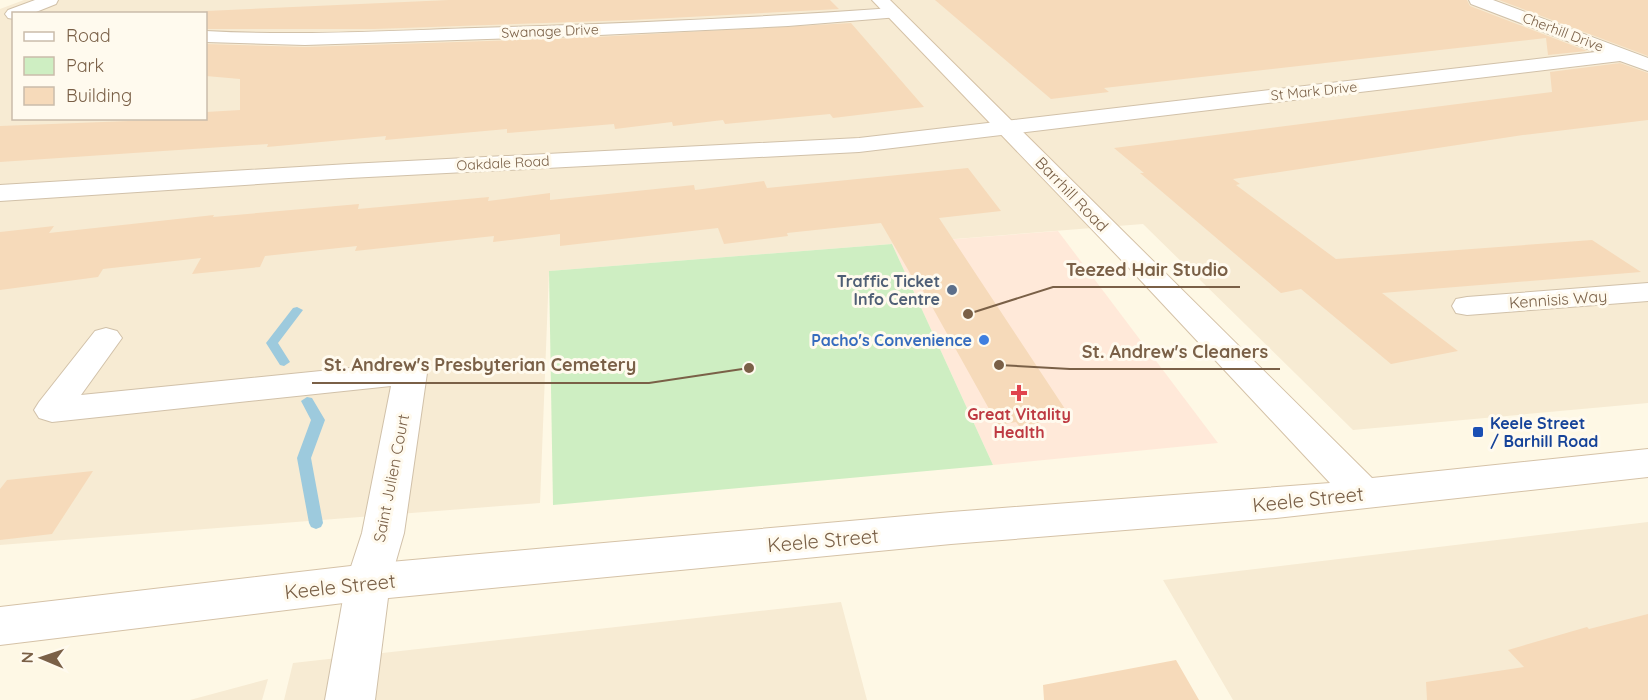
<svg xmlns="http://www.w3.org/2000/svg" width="1648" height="700" font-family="Quicksand,sans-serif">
<rect width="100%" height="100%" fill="#fef8e5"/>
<path fill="#f7ebd3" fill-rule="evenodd" d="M 24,0 L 1648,0 L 1648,403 L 1353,430 L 1143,224 L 549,271 L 540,503 L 0,545 L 0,9 ZM 14,14 L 206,14 L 206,118 L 14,118 Z
M 1648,522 L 1648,700 L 1233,700 L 1163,580 Z
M 841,602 L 867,700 L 284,700 L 293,663 Z
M 268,679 L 262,700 L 190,700 Z"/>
<path fill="#ffe9d9" d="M 1058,231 L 1218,443 L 993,465 L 892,244 Z"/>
<path fill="#ceeec2" d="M 892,244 L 993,465 L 553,505 L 549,271 Z"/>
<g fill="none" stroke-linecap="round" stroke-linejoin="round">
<path fill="#9dcadd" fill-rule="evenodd" d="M 297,307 L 303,310 L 278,343 L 290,362 L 284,366 L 280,365 L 266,343 L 293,308 Z
M 307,397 L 312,398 L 325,420 L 311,458 L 323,523 L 321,527 L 316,529 L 311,527 L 309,523 L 297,458 L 311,420 L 301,401 Z"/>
</g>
<path fill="#f6daba" d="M 449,0 L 830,0 L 839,9 L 632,20 L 374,29 L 206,29 L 206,11 Z
M 935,0 L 1467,0 L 1470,6 L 1587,51 L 1548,55 L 1546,38 L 1104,88 L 1109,92 L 1051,99 Z
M 1499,0 L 1648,0 L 1648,56 Z
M 851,23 L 924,107 L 833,118 L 830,114 L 725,124 L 723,120 L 673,126 L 672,122 L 615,129 L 614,124 L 507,133 L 507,129 L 385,140 L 386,136 L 267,147 L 268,144 L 0,162 L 0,126 L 206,118 L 206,112 L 240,110 L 240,79 L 206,76 L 206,44 L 305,47 L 578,38 Z
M 1620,63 L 1648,73 L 1648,120 L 1523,135 L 1233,179 L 1240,184 L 1236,185 L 1336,259 L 1592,240 L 1641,272 L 1382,293 L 1458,351 L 1391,364 L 1301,289 L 1281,293 L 1140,173 L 1144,173 L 1114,148 L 1552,92 L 1550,72 Z
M 968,168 L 1001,211 L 939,218 L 1069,415 L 1055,417 L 1057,420 L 1019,426 L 1016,422 L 998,425 L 921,287 L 918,287 L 881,223 L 787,233 L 788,236 L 724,244 L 718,228 L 560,246 L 560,234 L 493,242 L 494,236 L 355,251 L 357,246 L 265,256 L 260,267 L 192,274 L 201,258 L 103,269 L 98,277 L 0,290 L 0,232 L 54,226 L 49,233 L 214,215 L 213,217 L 359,204 L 358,209 L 489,197 L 488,201 L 550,193 L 550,200 L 694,185 L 695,190 L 764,181 L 767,188 Z
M 93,471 L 52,534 L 0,540 L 0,489 L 7,480 Z
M 1648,614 L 1648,700 L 1427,700 L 1426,682 L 1524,667 L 1508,650 L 1587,627 L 1589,629 Z
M 1176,660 L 1199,700 L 1044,700 L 1043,685 Z"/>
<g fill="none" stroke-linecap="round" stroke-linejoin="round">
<g stroke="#d1c1a9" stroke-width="2">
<path id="street" d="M 35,0 L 58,0 L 56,4 L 31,14 L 14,14 L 14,19 L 8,18 L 5,14 L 8,10 Z
M 1469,0 L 1493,0 L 1648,58 L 1648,71 L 1620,61 L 859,152 L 349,178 L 0,201 L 0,185 L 349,164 L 859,138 L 1596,52 L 1471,4 Z
M 893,8 L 899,9 L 902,13 L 899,17 L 788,26 L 578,36 L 305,45 L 206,42 L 206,31 C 296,36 385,31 475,28 C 614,24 754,18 893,8 Z
M 1648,283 L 1648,301 L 1467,315 L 1456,313 L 1452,306 L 1456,299 L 1467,297 Z
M 106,328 L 117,331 L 122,338 L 81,395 L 410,362 L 422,365 L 427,373 L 404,533 L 390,582 L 375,700 L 325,700 L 346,582 L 362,533 L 391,386 L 52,422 L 39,418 L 34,410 L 39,402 L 95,331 Z"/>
</g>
<g stroke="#d5c2a7" stroke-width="2">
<path id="secondary" d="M 872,0 L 890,0 L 1372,478 L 1648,449 L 1648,477 L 1276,518 L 951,544 L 368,600 L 0,645 L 0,607 L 368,564 L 951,512 L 1330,483 L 1130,269 Z"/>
</g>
<use href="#street" fill="#fff" fill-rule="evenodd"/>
<use href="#secondary" fill="#fff" fill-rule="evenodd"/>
</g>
<circle fill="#5c6f8a" stroke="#fffaee" stroke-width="2" cx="952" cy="290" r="6"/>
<circle fill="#3f7fe0" stroke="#fffaee" stroke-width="2" cx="984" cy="340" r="6"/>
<path fill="#e0444e" stroke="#fffaee" stroke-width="2" d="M1016 384h6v6h6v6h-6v6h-6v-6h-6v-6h6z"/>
<rect fill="#1a4fb4" stroke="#fffaee" stroke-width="2" x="1472" y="426" width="12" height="12" rx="3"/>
<g text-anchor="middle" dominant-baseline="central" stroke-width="6" stroke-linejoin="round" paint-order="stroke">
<g font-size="14" fill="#7a6047" stroke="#fffaee">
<text transform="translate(550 31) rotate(-2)">Swanage Drive</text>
<text transform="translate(1563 32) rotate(21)">Cherhill Drive</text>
<text transform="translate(1314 91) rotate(-6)">St Mark Drive</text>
<text transform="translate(503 163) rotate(-3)">Oakdale Road</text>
</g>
<g font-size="16" fill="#7a6047" stroke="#fffaee">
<text transform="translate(1072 194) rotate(46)">Barrhill Road</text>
<text transform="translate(1558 299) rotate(-4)">Kennisis Way</text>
<text transform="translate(391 478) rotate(-79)">Saint Julien Court</text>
</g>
<g font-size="16" font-weight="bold" fill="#4e5e75" stroke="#fffaee" text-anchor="end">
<text x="940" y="281">Traffic Ticket<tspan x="940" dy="18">Info Centre</tspan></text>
</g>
<g font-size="16" font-weight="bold" fill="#366cbe" stroke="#fffaee" text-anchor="end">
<text x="972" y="340">Pacho's Convenience</text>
</g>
<g font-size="16" font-weight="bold" fill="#be3a42" stroke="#fffaee">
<text x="1019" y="414">Great Vitality<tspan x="1019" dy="18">Health</tspan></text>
</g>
<g font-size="16" font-weight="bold" fill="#164399" stroke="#fffaee" text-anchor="start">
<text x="1490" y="423">Keele Street<tspan x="1490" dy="18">/ Barhill Road</tspan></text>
</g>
<g font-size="20" fill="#7a6047" stroke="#fffaee">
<text transform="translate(1308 499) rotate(-6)">Keele Street</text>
<text transform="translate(823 540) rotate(-5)">Keele Street</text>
<text transform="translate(340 586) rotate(-6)">Keele Street</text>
</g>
</g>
<path fill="none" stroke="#7a6047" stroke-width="2" d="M968 314L1053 287H1240M999 365L1070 369H1280M749 368L649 383H312"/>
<g fill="#7a6047" stroke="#fffaee" stroke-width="2">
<circle cx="968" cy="314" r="6"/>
<circle cx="999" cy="365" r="6"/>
<circle cx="749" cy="368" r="6"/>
</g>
<g font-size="18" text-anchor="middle" font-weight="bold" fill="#7a6047" stroke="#fffaee" stroke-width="6" stroke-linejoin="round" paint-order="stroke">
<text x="1147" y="276">Teezed Hair Studio</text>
<text x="1175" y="358">St. Andrew's Cleaners</text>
<text x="480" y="371">St. Andrew's Presbyterian Cemetery</text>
</g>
<rect x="12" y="12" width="195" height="108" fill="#fffaee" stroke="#cabcab" stroke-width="1.5"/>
<rect x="24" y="32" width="30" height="9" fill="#ffffff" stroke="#cabcab" stroke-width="1.5"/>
<text x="66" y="42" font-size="18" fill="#7a6047">Road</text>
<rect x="24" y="57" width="30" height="18" fill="#ceeec2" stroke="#cabcab" stroke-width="1.5"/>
<text x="66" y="72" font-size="18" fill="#7a6047">Park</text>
<rect x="24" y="87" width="30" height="18" fill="#f6daba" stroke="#cabcab" stroke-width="1.5"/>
<text x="66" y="102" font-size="18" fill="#7a6047">Building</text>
<g transform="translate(42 658) rotate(272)" stroke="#fffaee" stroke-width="4.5" paint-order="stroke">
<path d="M0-4.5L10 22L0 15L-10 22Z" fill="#7a6047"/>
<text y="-9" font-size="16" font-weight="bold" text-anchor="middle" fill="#7a6047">N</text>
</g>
</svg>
